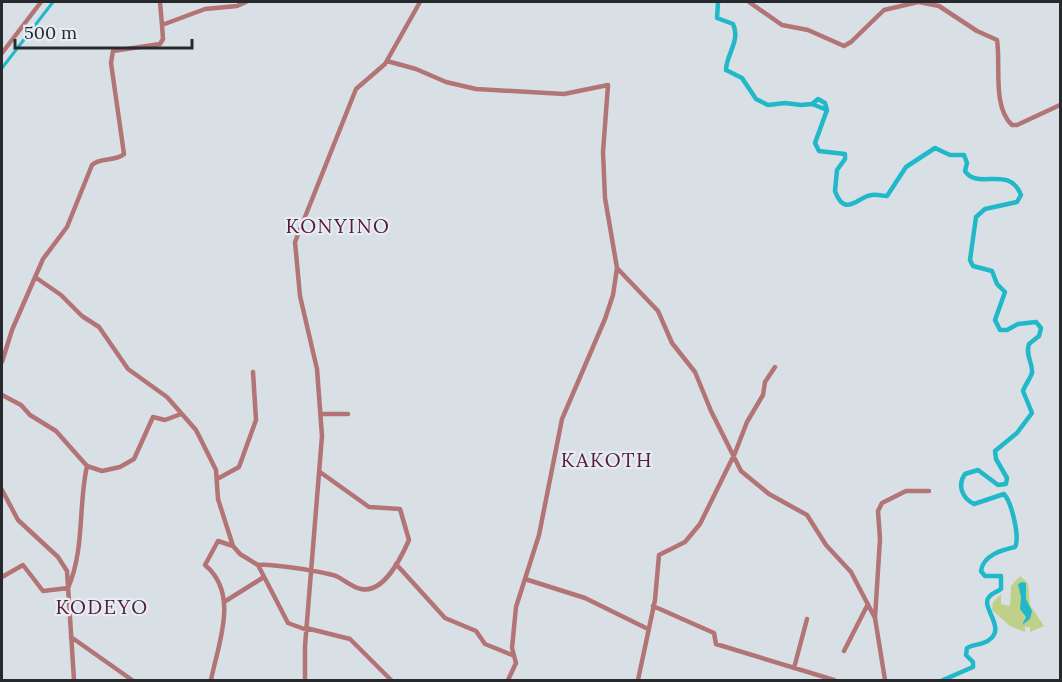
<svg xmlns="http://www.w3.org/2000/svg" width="1062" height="682" font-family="Lora,serif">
<rect width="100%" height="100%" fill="#d8e0e6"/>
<path fill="#bfd188" d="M 1020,576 L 1028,583 L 1030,605 L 1044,626 L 1030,632 L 1030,627 L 1025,627 L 1025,632 L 1010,626 L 992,610 L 993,602 L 1001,594 L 1001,604 L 1010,606 L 1011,586 Z"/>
<path fill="#21b8c9" d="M 1022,582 L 1026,583 L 1026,599 L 1032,611 L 1030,619 L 1022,625 L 1026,617 L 1020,609 L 1021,597 L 1018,584 Z"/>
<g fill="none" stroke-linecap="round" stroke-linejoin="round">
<path stroke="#21b8c9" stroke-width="3" d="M 2,68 L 53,2"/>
<path stroke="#21b8c9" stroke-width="4.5" d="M 718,2 L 717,18 L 733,24 C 741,40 726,55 726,70 L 742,78 L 756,99 L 768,105 L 785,103 L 801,105 L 812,104 L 818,99 L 825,103 L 827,110 L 815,143 L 819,151 L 845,154 L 845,159 L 837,170 L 835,191 C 845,219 858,196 872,195 C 877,194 882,196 887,196 L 906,167 L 935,148 L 950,155 L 964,155 L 967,163 L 965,171 C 978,191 1009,164 1021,195 L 1017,202 L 985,209 L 976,217 L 970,260 L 973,266 L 992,271 L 997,284 L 1005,292 L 995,320 L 1000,330 L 1007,330 L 1018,324 L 1036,322 L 1041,328 L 1039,336 L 1029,344 C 1025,356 1033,362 1032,373 C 1030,379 1025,385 1023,391 L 1032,413 L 1017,433 L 995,451 L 996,459 L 1007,478 L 1006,484 L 998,485 L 978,470 L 965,474 C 957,485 962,498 974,504 L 1004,494 C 1012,503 1020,538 1015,547 C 1002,550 983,555 981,571 L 985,576 L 1001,576 L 1001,589 C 997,592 992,593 989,597 C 980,607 1007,628 989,640 C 983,645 973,644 967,648 L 966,655 L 973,662 L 973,667 L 943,680
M 812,104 L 827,110"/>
<path stroke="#b37476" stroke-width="4.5" d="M 160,2 L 162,25
M 749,2 L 782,25 L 808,30 L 844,46 L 851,42 L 884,10 L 918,2
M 919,2 L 939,6 L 977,31 L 997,40 C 1001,64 992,107 1012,125 L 1017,125 L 1060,105
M 2,53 L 41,2
M 387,61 L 416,69 L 446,82 L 476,89 L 564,94 L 608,85 L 603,152 L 605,198 L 617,268 L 658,311 L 672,343 L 695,372 L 711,411 L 741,471 L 769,494 L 807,515 L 826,545 L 851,572 L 875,618 L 885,680
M 35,277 L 61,295 L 82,316 L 99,327 L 128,369 L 167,397 L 196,430 L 216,470 L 218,499 L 233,546 L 240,554 L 258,565 L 288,623 L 307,630
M 2,362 L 12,330 L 43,259 L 67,227 L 92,165 C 100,157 115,162 124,154 L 111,63 L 113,51 L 160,44 L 163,39 L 162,25 L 205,9 L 237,6 L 246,2
M 2,395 L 21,405 L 30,415 L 56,431 L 87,466 L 102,471 L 120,467 L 134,459 L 153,417 L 165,420 L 181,414
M 321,414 L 348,414
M 219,478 L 239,467 L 256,420 L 253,372
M 2,490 L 18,520 L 58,557 L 67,571 L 74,680
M 396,564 L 445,618 L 476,631 L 485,644 L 512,655
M 258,565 C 270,563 324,572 336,576 C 345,580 351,587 361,589 C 384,594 401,558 409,540 L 400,509 L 369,507 L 320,472
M 2,577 L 23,565 L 43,591 L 68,588 C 85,549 78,506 87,466
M 525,579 L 585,598 L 648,629
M 224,602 L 264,577
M 653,606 L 714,633 L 716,644 L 834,680
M 875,618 L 880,539 L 878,511 L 882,503 L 906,491 L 929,491
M 306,628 L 350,639 L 391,680
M 71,637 L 132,680
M 844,651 L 868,604
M 794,668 L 807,619
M 211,680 C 218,644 240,594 205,565 L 218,541 L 233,546
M 305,680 L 305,646 L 322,436 L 317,369 L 300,296 L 295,242 L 356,89 L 385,64 L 420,2
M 508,680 L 516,663 L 512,648 L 516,607 L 539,535 L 562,419 L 605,319 L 613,295 L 617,268
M 638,680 L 655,600 L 659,555 L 685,542 L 700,524 L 735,453 L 747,422 L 763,395 L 765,382 L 775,367"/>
</g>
<g text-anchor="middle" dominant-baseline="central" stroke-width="4.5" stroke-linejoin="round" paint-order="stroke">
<g font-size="20" letter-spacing="1.5" fill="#5a1937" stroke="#e5edf4">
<text x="338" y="225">KONYINO</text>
<text x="607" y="459">KAKOTH</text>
<text x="102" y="606">KODEYO</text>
</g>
</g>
<rect width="1062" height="682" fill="none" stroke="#272a2d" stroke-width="6"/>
<path d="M15 39v9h177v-9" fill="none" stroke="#272a2d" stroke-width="3"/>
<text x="24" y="39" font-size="18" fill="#272a2d" stroke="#e5edf4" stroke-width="4.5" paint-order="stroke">500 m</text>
</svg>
